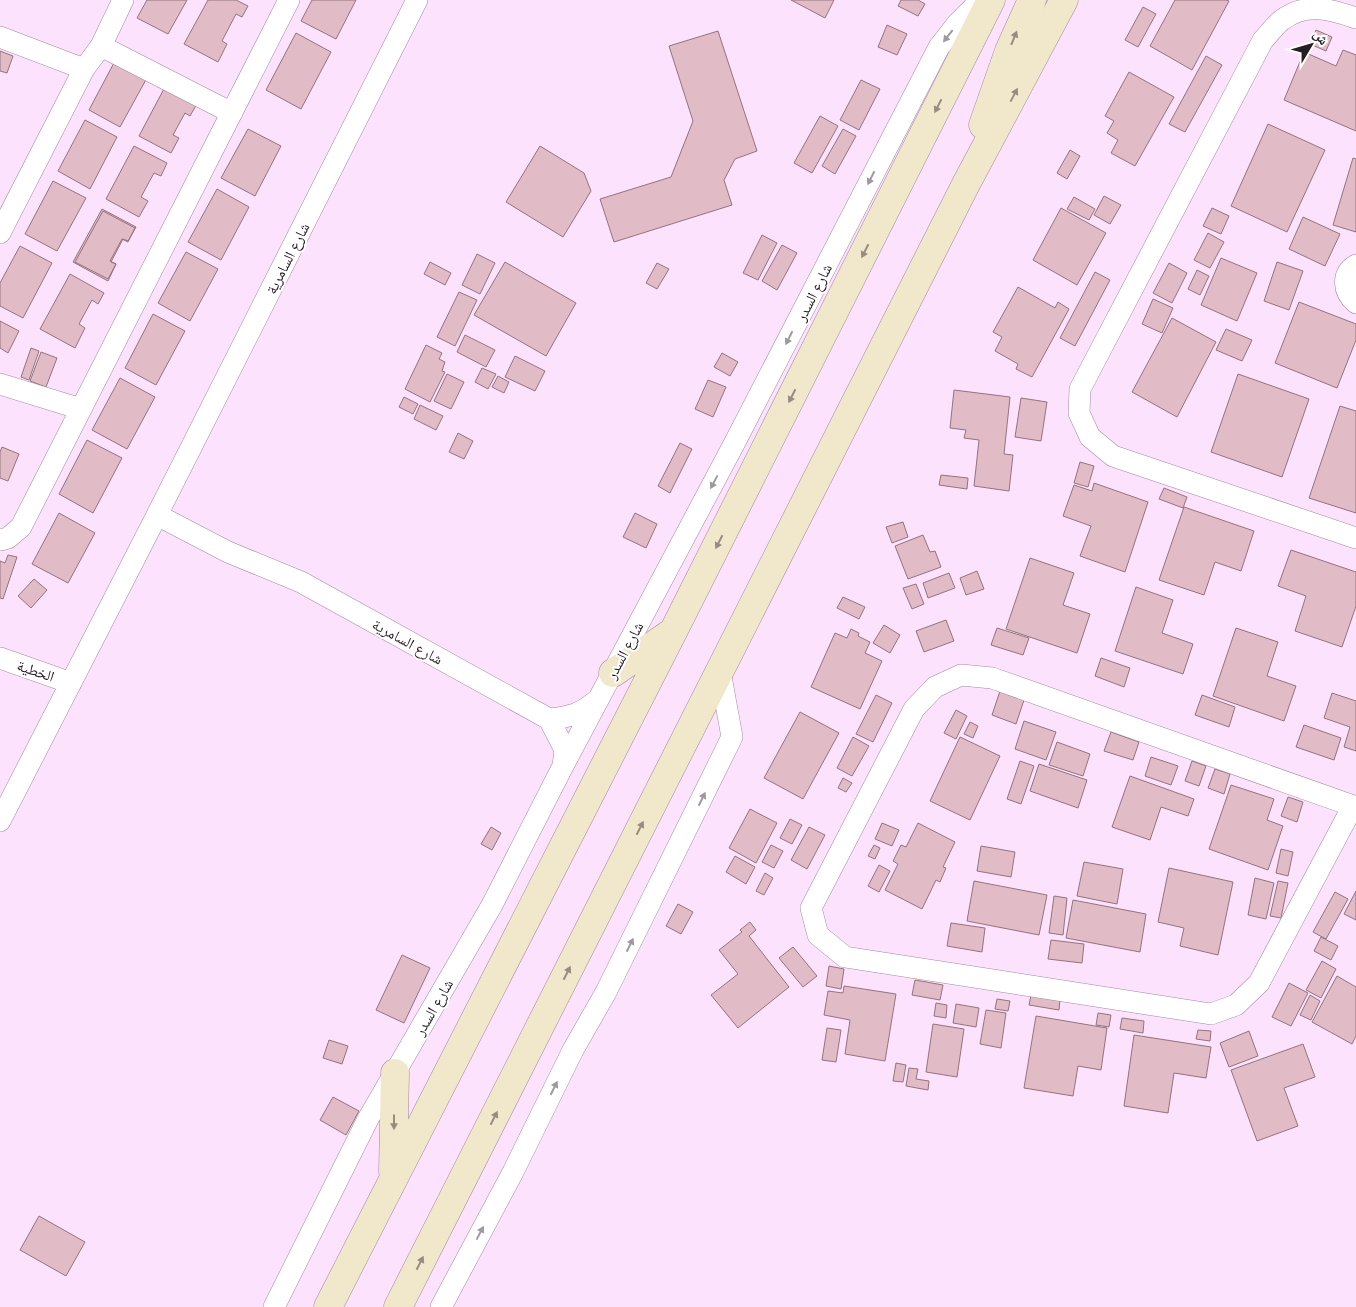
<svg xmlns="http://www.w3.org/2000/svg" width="1356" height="1307" font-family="'Noto Sans','Noto Naskh Arabic',sans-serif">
<rect width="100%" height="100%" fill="#fde2fd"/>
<path fill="#e1bcc7" stroke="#94737d" d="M 147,0 L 187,0 L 168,34 L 137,18 Z
M 208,0 L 236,0 L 248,6 L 242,17 L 236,14 L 222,41 L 227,44 L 218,62 L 184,44 Z
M 312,0 L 356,0 L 336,39 L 301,21 Z
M 791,0 L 834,0 L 825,18 Z
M 901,0 L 918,0 L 925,4 L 918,16 L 898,6 Z
M 1175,0 L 1226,0 L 1229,1 L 1192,70 L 1150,46 Z
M 1143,7 L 1156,14 L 1138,47 L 1125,40 Z
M 887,25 L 907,34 L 897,55 L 878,47 Z
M 1316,30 L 1332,37 L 1326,51 L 1310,44 Z
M 718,31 L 757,151 L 735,159 L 724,180 L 732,205 L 614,242 L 600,199 L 671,177 L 693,121 L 669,46 Z
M 296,33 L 331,52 L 301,109 L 266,90 Z
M 1343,50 L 1356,55 L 1356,131 L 1284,100 L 1304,52 L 1336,66 Z
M 0,51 L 13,56 L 7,73 L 0,71 Z
M 1206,56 L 1222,65 L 1185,132 L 1169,124 Z
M 116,59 L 148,76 L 120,127 L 89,110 Z
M 1129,72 L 1174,97 L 1135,166 L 1111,153 L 1118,140 L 1107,133 L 1114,121 L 1105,116 Z
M 861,80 L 880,89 L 859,130 L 840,120 Z
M 166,85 L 198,102 L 190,116 L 185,113 L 173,135 L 179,138 L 171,153 L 139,136 Z
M 820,116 L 838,126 L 812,173 L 794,163 Z
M 85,120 L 117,137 L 90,189 L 58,171 Z
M 1268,124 L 1325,150 L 1287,232 L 1231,206 Z
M 248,129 L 281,146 L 255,196 L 221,178 Z
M 843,129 L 856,136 L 835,174 L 822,166 Z
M 134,146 L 167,163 L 161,176 L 154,173 L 141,197 L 148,201 L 139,217 L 106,199 Z
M 540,146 L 584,173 L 591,191 L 563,237 L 506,202 Z
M 1070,150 L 1080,156 L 1067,179 L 1057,173 Z
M 1353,158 L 1356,159 L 1356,232 L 1333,225 Z
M 53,181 L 86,198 L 57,251 L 25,234 Z
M 217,189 L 249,207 L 221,260 L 188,242 Z
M 1104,196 L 1121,205 L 1110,224 L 1094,215 Z
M 1074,197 L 1095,209 L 1089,220 L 1067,209 Z
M 1061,208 L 1106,233 L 1077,285 L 1033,260 Z
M 1212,208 L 1229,216 L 1221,234 L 1203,226 Z
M 102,209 L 136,227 L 128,241 L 123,239 L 111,262 L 116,264 L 108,281 L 73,262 Z
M 103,211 L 135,228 L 128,242 L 122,239 L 110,261 L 116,264 L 108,279 L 75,262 Z
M 1303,217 L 1340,234 L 1325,266 L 1289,249 Z
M 1208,233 L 1224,242 L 1210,268 L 1194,260 Z
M 762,235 L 777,243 L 758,280 L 743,273 Z
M 782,245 L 797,253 L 777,290 L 762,281 Z
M 20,246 L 52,263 L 23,318 L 0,306 L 0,283 Z
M 186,252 L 218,269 L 190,321 L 158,303 Z
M 477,254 L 495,263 L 480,294 L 462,285 Z
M 1221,258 L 1257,273 L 1237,321 L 1201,305 Z
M 430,262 L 451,273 L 445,285 L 424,274 Z
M 505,262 L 576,303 L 546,356 L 474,315 Z
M 1277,262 L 1303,271 L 1289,310 L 1264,301 Z
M 657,263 L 669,269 L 657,289 L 646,283 Z
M 1169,263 L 1187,273 L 1172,303 L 1153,293 Z
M 1197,270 L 1209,276 L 1200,295 L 1188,289 Z
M 1095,272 L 1110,280 L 1075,346 L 1060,338 Z
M 70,274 L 104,293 L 98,304 L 92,300 L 79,324 L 85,328 L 75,348 L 40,329 Z
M 1018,287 L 1055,308 L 1058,302 L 1069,309 L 1032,377 L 1016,369 L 1018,364 L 995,351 L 1002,337 L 993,332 Z
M 459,292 L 477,300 L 455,346 L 437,337 Z
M 1153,299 L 1173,308 L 1162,333 L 1142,324 Z
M 1299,302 L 1356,324 L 1356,340 L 1337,388 L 1275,363 Z
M 153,314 L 185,331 L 156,385 L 125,368 Z
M 1172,318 L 1216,342 L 1177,417 L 1132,392 Z
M 0,321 L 19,331 L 8,353 L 0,348 Z
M 1226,329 L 1252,340 L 1242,361 L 1216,350 Z
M 465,335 L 495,350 L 486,367 L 457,352 Z
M 426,345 L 442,353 L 439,359 L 445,362 L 442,371 L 445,372 L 430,402 L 405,389 Z
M 31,348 L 39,351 L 29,380 L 21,377 Z
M 41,352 L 57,358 L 46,387 L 30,381 Z
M 722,353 L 738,362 L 730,376 L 714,367 Z
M 515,356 L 545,371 L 535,391 L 505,377 Z
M 482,368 L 496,374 L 488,389 L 475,382 Z
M 447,374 L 464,382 L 451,409 L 434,401 Z
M 1238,374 L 1309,399 L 1282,477 L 1211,452 Z
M 498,376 L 509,382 L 504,393 L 492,387 Z
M 120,378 L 155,397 L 127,449 L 92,430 Z
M 708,380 L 726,387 L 713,417 L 695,409 Z
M 954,390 L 1010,397 L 1004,454 L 1013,455 L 1009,491 L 974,486 L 979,440 L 964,438 L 966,430 L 950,428 Z
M 404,397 L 418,404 L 413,414 L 399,407 Z
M 1021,398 L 1047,402 L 1041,441 L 1015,437 Z
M 420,405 L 443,416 L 436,430 L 414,419 Z
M 1340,406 L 1356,411 L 1356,513 L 1309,498 Z
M 458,433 L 473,441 L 464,459 L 449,452 Z
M 87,440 L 122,458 L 93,513 L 59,494 Z
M 680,443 L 692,449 L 670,493 L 658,486 Z
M 2,447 L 19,454 L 8,481 L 0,478 L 0,452 Z
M 1080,462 L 1094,466 L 1088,487 L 1074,483 Z
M 941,475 L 968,478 L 967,489 L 939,485 Z
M 1094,483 L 1148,502 L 1125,572 L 1080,556 L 1091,526 L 1063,516 L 1074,485 L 1092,491 Z
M 1164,488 L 1187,497 L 1183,508 L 1159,499 Z
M 1184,507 L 1254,531 L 1241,571 L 1215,562 L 1204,595 L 1159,580 Z
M 59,513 L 95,533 L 68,583 L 32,564 Z
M 635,513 L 657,524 L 646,548 L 623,537 Z
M 903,522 L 908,537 L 892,543 L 886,527 Z
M 923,535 L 930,552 L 935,551 L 941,567 L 908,579 L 895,546 Z
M 1291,550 L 1356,572 L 1356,606 L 1342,647 L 1295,631 L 1306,596 L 1278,586 Z
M 8,555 L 17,557 L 3,599 L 0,598 L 0,561 L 5,563 Z
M 1030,558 L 1074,573 L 1063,605 L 1090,614 L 1077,653 L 1006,629 Z
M 977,571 L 984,589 L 966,595 L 960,578 Z
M 949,573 L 955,588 L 928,598 L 923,583 Z
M 34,579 L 47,590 L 31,608 L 18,596 Z
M 916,584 L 924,604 L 912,609 L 903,588 Z
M 1136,587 L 1173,600 L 1162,633 L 1193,644 L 1183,674 L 1115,651 Z
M 843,597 L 865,607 L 859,619 L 837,608 Z
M 946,620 L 954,641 L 924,652 L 916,631 Z
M 884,625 L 900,635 L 890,653 L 873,643 Z
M 997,628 L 1029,638 L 1023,655 L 991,645 Z
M 1236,628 L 1278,642 L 1267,676 L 1296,686 L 1284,721 L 1213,696 Z
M 851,629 L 859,633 L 858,636 L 870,642 L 865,653 L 882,661 L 860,709 L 811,687 L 835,633 L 847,638 Z
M 1101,658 L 1130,668 L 1124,687 L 1095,676 Z
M 1000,691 L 1024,700 L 1016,724 L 992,715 Z
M 1332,693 L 1356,701 L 1356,751 L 1344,747 L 1350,727 L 1324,718 Z
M 876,695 L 892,703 L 873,742 L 856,734 Z
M 1202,695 L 1235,707 L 1229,727 L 1195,715 Z
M 956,710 L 967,716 L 956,739 L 944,733 Z
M 800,712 L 839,733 L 803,799 L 764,778 Z
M 1024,721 L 1056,732 L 1046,760 L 1015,749 Z
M 970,722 L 978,726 L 973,738 L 964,734 Z
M 1304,725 L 1341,738 L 1334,760 L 1296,747 Z
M 1111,732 L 1139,742 L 1133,760 L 1104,751 Z
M 853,737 L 869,746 L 852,776 L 837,768 Z
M 960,737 L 1000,756 L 970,820 L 930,801 Z
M 1057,742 L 1090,754 L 1083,776 L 1049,765 Z
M 1151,757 L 1178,766 L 1171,785 L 1145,776 Z
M 1020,761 L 1034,766 L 1021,804 L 1007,799 Z
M 1192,761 L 1206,766 L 1199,786 L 1185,781 Z
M 1039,764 L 1087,780 L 1078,808 L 1030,791 Z
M 1215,769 L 1230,774 L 1224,794 L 1208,788 Z
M 1130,776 L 1194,799 L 1188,816 L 1161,807 L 1150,840 L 1112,827 Z
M 843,778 L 852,783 L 846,792 L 838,788 Z
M 1231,785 L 1274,799 L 1267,820 L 1283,826 L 1268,870 L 1209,849 Z
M 1288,797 L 1303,802 L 1297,822 L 1281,816 Z
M 750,809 L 777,823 L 756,863 L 729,848 Z
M 790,819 L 802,825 L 792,844 L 780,838 Z
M 882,823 L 899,830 L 892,846 L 875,839 Z
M 918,823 L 955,842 L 943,867 L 946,868 L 940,882 L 936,880 L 922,909 L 885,890 L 898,864 L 893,861 L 901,845 L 906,847 Z
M 491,827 L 501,833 L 492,850 L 481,844 Z
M 809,827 L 825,835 L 807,869 L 791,860 Z
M 771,845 L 783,851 L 774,868 L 762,862 Z
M 874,845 L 880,848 L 875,859 L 868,856 Z
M 981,846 L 1015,852 L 1011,877 L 977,871 Z
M 1281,849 L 1293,852 L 1288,876 L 1276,873 Z
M 735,856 L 755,867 L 746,884 L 726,872 Z
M 1084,862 L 1123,869 L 1117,904 L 1077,896 Z
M 879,865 L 890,871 L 879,892 L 868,886 Z
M 1169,868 L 1233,882 L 1218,955 L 1180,946 L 1184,928 L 1158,922 Z
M 765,873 L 773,878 L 764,895 L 756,891 Z
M 1255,878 L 1274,883 L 1266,919 L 1248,915 Z
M 974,881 L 1047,895 L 1039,935 L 967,921 Z
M 1278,881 L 1288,883 L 1281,918 L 1270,916 Z
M 1356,891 L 1356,920 L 1344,914 Z
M 1335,892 L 1348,899 L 1326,939 L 1313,932 Z
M 1054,896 L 1067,898 L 1063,935 L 1049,933 Z
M 1073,900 L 1146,914 L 1140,952 L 1066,938 Z
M 678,904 L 693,912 L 681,934 L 666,926 Z
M 750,922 L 756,930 L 749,936 L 789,987 L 738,1028 L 711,995 L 738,974 L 719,950 L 742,932 L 740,930 Z
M 951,923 L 985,928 L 982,952 L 947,946 Z
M 1321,937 L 1338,946 L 1331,960 L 1314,951 Z
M 1051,940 L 1084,944 L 1082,963 L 1048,959 Z
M 793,947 L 817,976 L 803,987 L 779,958 Z
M 402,955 L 430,968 L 404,1023 L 376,1010 Z
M 1322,961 L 1336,969 L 1321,998 L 1306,990 Z
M 829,966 L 844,969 L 841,989 L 826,986 Z
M 1337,976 L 1356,987 L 1356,1036 L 1352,1044 L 1312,1022 Z
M 915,980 L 943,985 L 940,1000 L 912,995 Z
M 1289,983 L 1308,993 L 1291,1026 L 1272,1017 Z
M 844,986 L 896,994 L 885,1061 L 845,1054 L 850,1020 L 824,1015 L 828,991 L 843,993 Z
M 1031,995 L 1060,1000 L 1059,1010 L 1029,1005 Z
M 1310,995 L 1320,1001 L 1311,1020 L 1300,1015 Z
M 997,999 L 1010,1001 L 1008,1011 L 995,1009 Z
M 936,1003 L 947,1005 L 946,1018 L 934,1016 Z
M 956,1004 L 979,1008 L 976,1027 L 953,1023 Z
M 986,1010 L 1006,1013 L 1001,1048 L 980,1044 Z
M 1098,1013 L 1111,1015 L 1109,1027 L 1096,1025 Z
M 1036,1016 L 1107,1028 L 1101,1070 L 1078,1066 L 1073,1096 L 1024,1088 Z
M 1122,1018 L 1144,1021 L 1143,1033 L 1120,1029 Z
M 933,1024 L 964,1029 L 957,1077 L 926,1072 Z
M 827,1028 L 841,1030 L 836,1062 L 822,1060 Z
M 1198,1030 L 1211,1031 L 1210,1041 L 1196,1039 Z
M 1249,1031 L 1258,1056 L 1229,1067 L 1220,1043 Z
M 1134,1035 L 1211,1047 L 1206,1078 L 1174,1073 L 1168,1113 L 1124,1106 Z
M 329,1040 L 348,1046 L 342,1064 L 323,1058 Z
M 1303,1044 L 1315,1077 L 1284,1088 L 1298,1126 L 1257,1141 L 1231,1070 Z
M 896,1063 L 906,1065 L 903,1082 L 893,1081 Z
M 909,1068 L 918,1069 L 916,1079 L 929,1081 L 928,1090 L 906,1086 Z
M 333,1097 L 359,1111 L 346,1135 L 320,1120 Z
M 39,1216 L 85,1242 L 66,1276 L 20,1250 Z"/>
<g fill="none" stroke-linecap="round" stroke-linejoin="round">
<g stroke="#a189a1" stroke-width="22">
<path id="street" d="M 1356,18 C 1330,9 1306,2 1282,20 C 1275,25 1269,34 1263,40 L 1080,389 L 1079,413 L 1090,437 L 1113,456 L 1356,538
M 0,37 L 84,69
M 101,46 L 232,113
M 0,233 L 84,69 L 101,46 L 123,0
M 1356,265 C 1341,274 1343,292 1356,303
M 0,384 L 81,409
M 157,515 L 228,552 L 301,582 L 549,719 L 565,750 L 563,766
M 0,540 L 8,538 L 21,527 L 289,0
M 0,658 L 71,683
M 549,719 C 571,717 580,714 596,701
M 1353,806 L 1259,983 L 1236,1005 L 1211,1014 L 845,957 L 818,935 L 811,908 L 914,709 L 935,687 L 961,675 L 992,678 L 1356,807
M 0,821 L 157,515 L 417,0
M 274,1307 L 368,1119 L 492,905 L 563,766 L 734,444 L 939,47 L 957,24 L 981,0
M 441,1307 L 513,1172 L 573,1050 L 606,992 L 732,737 L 720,671"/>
</g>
<g stroke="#a189a1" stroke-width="29">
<path id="secondary" d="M 983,125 L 1009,51 L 1032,0
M 613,673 L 671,633
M 393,1171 L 395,1073
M 328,1307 L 674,630 L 991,0
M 398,1307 L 966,184 L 1064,0"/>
</g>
<use href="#street" stroke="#fff" stroke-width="21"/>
<use href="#secondary" stroke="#f1e7cb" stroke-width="28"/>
</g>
<defs><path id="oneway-solid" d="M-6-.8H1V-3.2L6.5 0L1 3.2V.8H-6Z" transform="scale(1.25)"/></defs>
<g fill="#9e999e">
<use href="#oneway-solid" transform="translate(948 36) rotate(128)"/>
<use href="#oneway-solid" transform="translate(871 178) rotate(117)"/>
<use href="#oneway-solid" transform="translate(789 338) rotate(117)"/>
<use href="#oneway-solid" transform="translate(714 482) rotate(118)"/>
<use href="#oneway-solid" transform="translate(702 799) rotate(-64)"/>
<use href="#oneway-solid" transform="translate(630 945) rotate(-64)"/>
<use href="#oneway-solid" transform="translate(554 1088) rotate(-64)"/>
<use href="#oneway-solid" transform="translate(480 1233) rotate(-62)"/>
</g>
<g fill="#968c81">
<use href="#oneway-solid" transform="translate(1014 38) rotate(-68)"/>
<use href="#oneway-solid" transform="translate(1014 95) rotate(-62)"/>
<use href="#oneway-solid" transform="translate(938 106) rotate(117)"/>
<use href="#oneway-solid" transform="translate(865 251) rotate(117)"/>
<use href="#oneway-solid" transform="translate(792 396) rotate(117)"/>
<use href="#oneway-solid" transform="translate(719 542) rotate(117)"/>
<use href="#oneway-solid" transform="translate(640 828) rotate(-63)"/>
<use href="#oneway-solid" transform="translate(567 973) rotate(-63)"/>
<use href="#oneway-solid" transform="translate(494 1118) rotate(-63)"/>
<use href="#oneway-solid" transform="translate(394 1122) rotate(90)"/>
<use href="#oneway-solid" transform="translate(420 1263) rotate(-63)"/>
</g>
<g text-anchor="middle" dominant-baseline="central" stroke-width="4" stroke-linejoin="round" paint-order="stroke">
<g font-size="15" fill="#271d27" stroke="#fff">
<text transform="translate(287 258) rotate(-63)">شارع السامرية</text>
<text transform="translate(813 292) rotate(-63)">شارع السدر</text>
<text transform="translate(408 641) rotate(29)">شارع السامرية</text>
<text transform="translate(624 650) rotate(-62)">شارع السدر</text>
<text transform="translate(36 670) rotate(19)">الخطية</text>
<text transform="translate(433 1007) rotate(-60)">شارع السدر</text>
</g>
</g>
<g transform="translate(1311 45) rotate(52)" stroke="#ffffff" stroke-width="4" paint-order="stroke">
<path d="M0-4L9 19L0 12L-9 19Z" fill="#271d27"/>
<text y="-8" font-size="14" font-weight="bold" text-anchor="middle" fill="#271d27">ش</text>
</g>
</svg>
